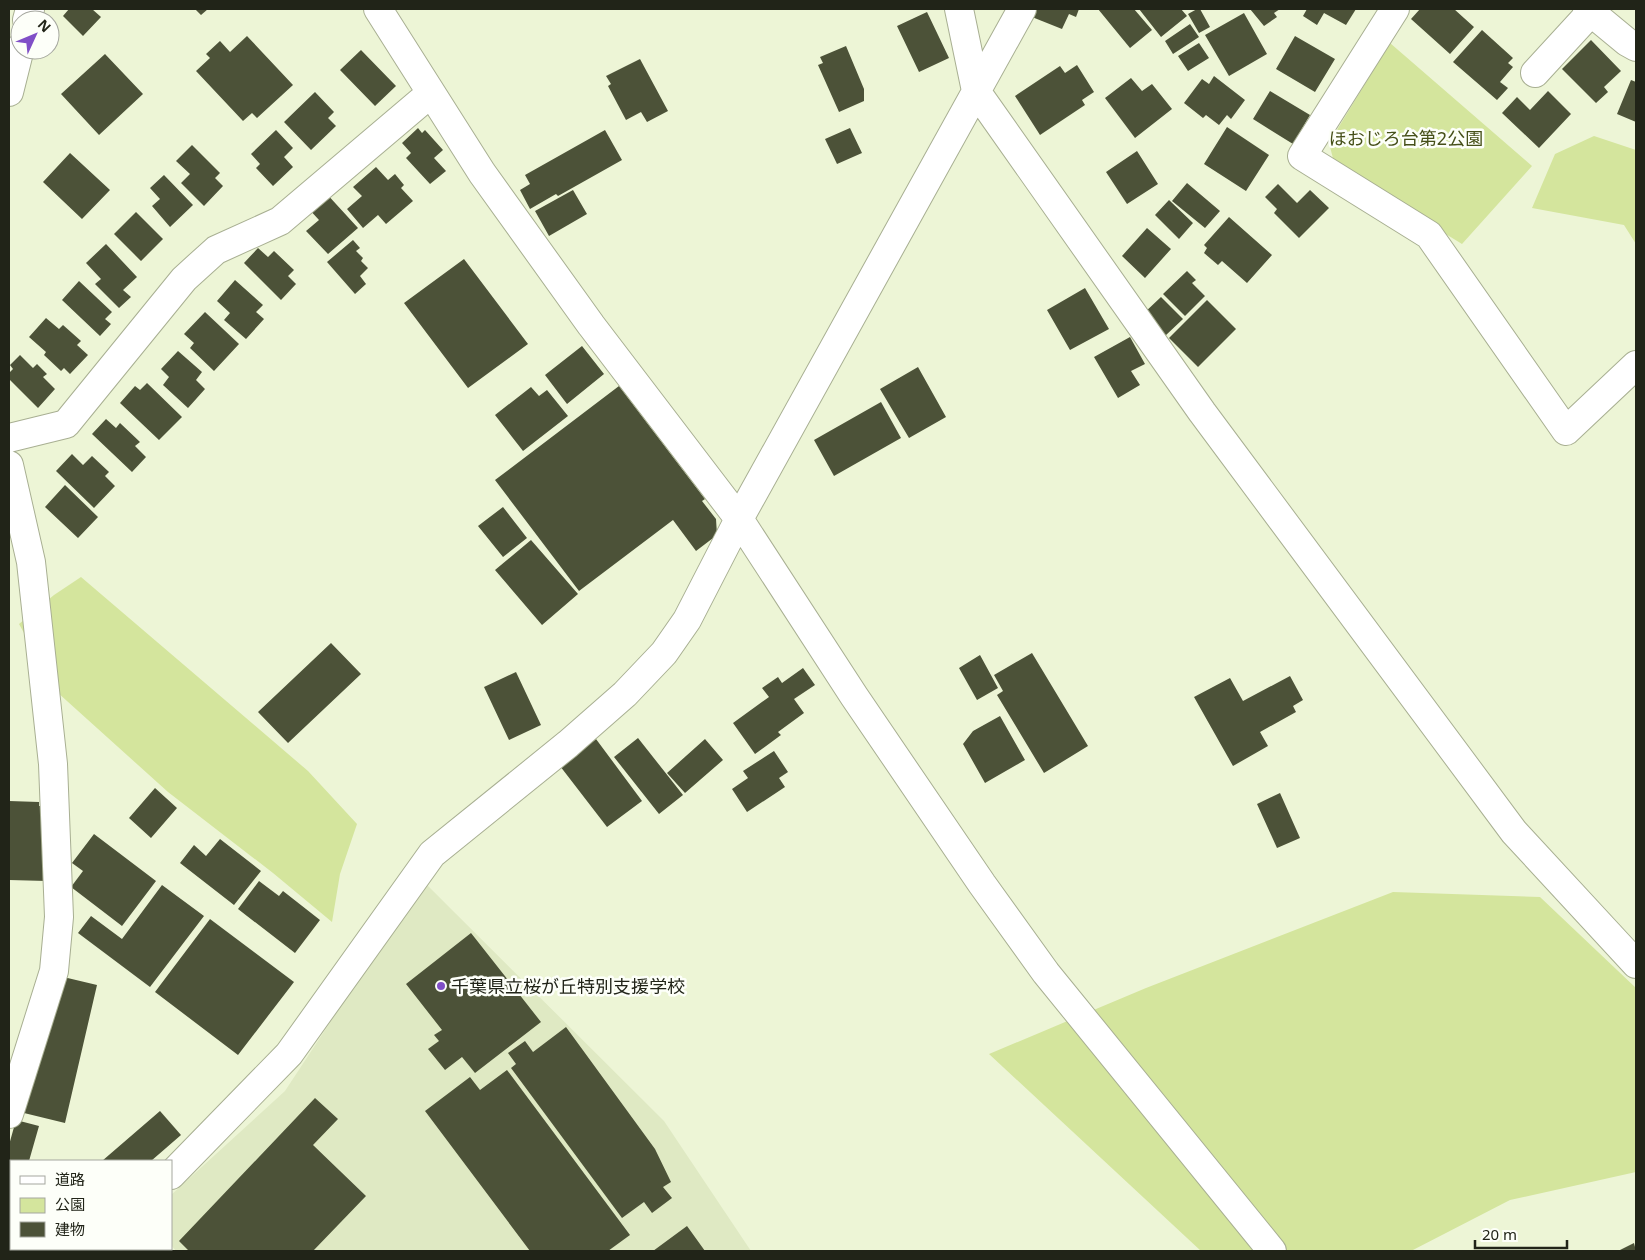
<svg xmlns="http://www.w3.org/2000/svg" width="1645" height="1260" font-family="'Noto Sans','Noto Sans JP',sans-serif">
<rect width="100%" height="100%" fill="#edf5d6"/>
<path fill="#dfe9c3" d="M 423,881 L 664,1121 L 751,1251 L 176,1251 L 171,1245 L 171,1195 L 285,1091 Z"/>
<path fill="#d4e59d" d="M 1390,43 L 1532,166 L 1462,244 L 1335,166 L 1329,143 Z
M 1594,136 L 1636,150 L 1636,244 L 1624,225 L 1532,208 L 1555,154 Z
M 81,577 L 308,771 L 357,824 L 340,874 L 332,922 L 273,873 L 168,792 L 57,692 L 19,624 L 54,595 Z
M 1393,892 L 1540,897 L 1636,988 L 1636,1172 L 1510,1200 L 1411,1251 L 1201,1251 L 989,1054 L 1146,988 Z"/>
<path fill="#4c5238" d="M 69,9 L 92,9 L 101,17 L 83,36 L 63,16 Z
M 195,9 L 208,9 L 201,15 Z
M 1030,9 L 1079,9 L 1076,17 L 1069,14 L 1062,29 L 1027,15 Z
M 1098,9 L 1134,9 L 1152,30 L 1130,48 Z
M 1139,9 L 1181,9 L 1187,16 L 1161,37 Z
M 1197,9 L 1200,9 L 1210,27 L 1199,33 L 1188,14 Z
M 1250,9 L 1280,9 L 1274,13 L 1277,17 L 1264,26 Z
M 1307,9 L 1356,9 L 1346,25 L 1324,13 L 1317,25 L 1303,16 Z
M 1420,9 L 1454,9 L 1474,27 L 1450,54 L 1411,19 Z
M 927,12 L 949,58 L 919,72 L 897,26 Z
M 1244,13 L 1267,54 L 1229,76 L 1205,35 Z
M 1190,24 L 1199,37 L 1173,54 L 1165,41 Z
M 1482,30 L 1513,58 L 1508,63 L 1513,67 L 1500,82 L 1508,88 L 1497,100 L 1453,62 Z
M 247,36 L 293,85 L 257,118 L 252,113 L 243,121 L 196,71 L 210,58 L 206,54 L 220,41 L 230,52 Z
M 1295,36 L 1335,59 L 1315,92 L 1276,69 Z
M 1591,40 L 1621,71 L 1604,87 L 1608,92 L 1596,103 L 1562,69 Z
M 1199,43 L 1209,58 L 1188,71 L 1178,56 Z
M 846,46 L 864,89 L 864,101 L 839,112 L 818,65 L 823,63 L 820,57 Z
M 361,50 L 396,86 L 375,106 L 340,70 Z
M 105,54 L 143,94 L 99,135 L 61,94 Z
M 640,59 L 668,111 L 647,122 L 641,112 L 626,120 L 608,86 L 611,84 L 606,76 Z
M 1077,65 L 1094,92 L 1082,100 L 1085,105 L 1040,135 L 1015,96 L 1060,66 L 1065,73 Z
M 1214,76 L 1245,100 L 1231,119 L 1227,115 L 1219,125 L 1206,115 L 1203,118 L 1184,103 L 1202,79 L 1209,84 Z
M 1131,78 L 1142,91 L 1152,84 L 1172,109 L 1135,138 L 1105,98 Z
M 1631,80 L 1636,82 L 1636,122 L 1617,114 Z
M 1270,91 L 1310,115 L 1293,144 L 1253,119 Z
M 1548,91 L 1571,114 L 1539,148 L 1502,113 L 1517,97 L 1530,110 Z
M 315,92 L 334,112 L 328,118 L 336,126 L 311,150 L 284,122 Z
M 1227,127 L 1269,155 L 1246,191 L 1204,164 Z
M 418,128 L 422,133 L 425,130 L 443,150 L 434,158 L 446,171 L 430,184 L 406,158 L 411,153 L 402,143 Z
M 850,128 L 862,153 L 837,164 L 825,139 Z
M 276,130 L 293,148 L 284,157 L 293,167 L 273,186 L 256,168 L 260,164 L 251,154 Z
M 605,130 L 622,160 L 558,196 L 556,194 L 530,209 L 520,190 L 530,184 L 525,175 Z
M 192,145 L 220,173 L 215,178 L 223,186 L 204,206 L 181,183 L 190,174 L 176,161 Z
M 1137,151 L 1158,184 L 1127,204 L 1106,172 Z
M 70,153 L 110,190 L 82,219 L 43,182 Z
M 376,167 L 388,180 L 395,174 L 404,185 L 401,188 L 413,201 L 386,224 L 378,215 L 363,228 L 347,209 L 362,196 L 353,187 Z
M 164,175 L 193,205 L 170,227 L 152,206 L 160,199 L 150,188 Z
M 1187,183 L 1220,211 L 1205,228 L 1172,201 Z
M 1278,184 L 1297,203 L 1310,190 L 1329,208 L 1299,238 L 1274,213 L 1277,209 L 1265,197 Z
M 573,190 L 587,214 L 549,236 L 535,211 Z
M 325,192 L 358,228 L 328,254 L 306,231 L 319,220 L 308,208 Z
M 1169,200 L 1193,223 L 1179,239 L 1155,215 Z
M 136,212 L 163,239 L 141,261 L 114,234 Z
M 1229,217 L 1272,255 L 1247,283 L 1222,261 L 1218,265 L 1204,253 L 1207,248 L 1204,245 Z
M 1147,228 L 1171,249 L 1145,278 L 1122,256 Z
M 353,240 L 360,248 L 356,251 L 363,258 L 361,261 L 368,268 L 360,276 L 366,284 L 355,294 L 327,262 Z
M 106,244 L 137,277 L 123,290 L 131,297 L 119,308 L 95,284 L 101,279 L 86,263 Z
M 258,248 L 268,257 L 274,251 L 294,270 L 288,276 L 296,284 L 281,300 L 244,263 Z
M 464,259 L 528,344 L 468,388 L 404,303 Z
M 1187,271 L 1196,280 L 1192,283 L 1205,296 L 1185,316 L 1163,294 Z
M 235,280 L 263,305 L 256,312 L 264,319 L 246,339 L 224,320 L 230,313 L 217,301 Z
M 79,281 L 112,312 L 105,319 L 111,324 L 100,336 L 62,300 Z
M 1085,288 L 1109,329 L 1070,350 L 1047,310 Z
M 1161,297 L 1183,319 L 1165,336 L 1143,314 Z
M 1207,300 L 1236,329 L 1198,367 L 1169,338 Z
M 205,312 L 239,344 L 214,371 L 190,348 L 194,343 L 184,334 Z
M 46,318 L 59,329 L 63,325 L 81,341 L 77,345 L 88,355 L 70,374 L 64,368 L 61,371 L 44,355 L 46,352 L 29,337 Z
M 1130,337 L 1145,364 L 1131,371 L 1140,385 L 1118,398 L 1094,357 Z
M 582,346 L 604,374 L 567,404 L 545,375 Z
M 178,351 L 202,372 L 196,380 L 205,389 L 188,408 L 163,385 L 169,377 L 161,369 Z
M 20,355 L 33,368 L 37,364 L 47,374 L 43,377 L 55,389 L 38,408 L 9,379 L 9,373 L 13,369 L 10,365 Z
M 918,367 L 946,417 L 909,438 L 880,389 Z
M 147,383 L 182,417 L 159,440 L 120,403 L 135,386 L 140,390 Z
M 619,386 L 705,499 L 702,501 L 716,519 L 717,535 L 696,551 L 673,520 L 579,591 L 495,480 Z
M 531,387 L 539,396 L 547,390 L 568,416 L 523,451 L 495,415 Z
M 881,402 L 901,438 L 834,476 L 814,440 Z
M 106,419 L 116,428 L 120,423 L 140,442 L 135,446 L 146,457 L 132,472 L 92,434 Z
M 72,454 L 83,465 L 92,456 L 109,472 L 105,476 L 115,486 L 94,508 L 56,471 Z
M 65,485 L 98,517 L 78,538 L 45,507 Z
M 503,507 L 527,538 L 503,557 L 478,526 Z
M 531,540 L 578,594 L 542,625 L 495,570 Z
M 331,643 L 361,674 L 288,743 L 258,712 Z
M 1032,653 L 1088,746 L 1044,773 L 997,695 L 1003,691 L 994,675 Z
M 980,655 L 998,688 L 977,700 L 959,668 Z
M 803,668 L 815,685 L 794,699 L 804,713 L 778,732 L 781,735 L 755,754 L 733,723 L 769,697 L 762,688 L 778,677 L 782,683 Z
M 516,672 L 541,725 L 509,740 L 484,687 Z
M 1290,676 L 1303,700 L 1293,706 L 1296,712 L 1260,732 L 1268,746 L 1233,766 L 1194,697 L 1230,678 L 1243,701 Z
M 1000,716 L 1025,760 L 985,783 L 963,744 L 973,731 Z
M 638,738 L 683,795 L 659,814 L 614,757 Z
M 596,739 L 642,801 L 607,827 L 560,766 Z
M 705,739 L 723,760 L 685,793 L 667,773 Z
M 774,751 L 788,772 L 779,778 L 785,787 L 747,812 L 732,789 L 748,778 L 743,771 Z
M 155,788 L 177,808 L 151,838 L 129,818 Z
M 1280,793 L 1300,838 L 1277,848 L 1257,804 Z
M 9,801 L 39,802 L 39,806 L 48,806 L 47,881 L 9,880 Z
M 94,834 L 156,881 L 122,926 L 71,887 L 83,871 L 72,863 Z
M 220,839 L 261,871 L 234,905 L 180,863 L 194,845 L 206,856 Z
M 259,881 L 279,896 L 283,891 L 320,920 L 295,953 L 238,909 Z
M 162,885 L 204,916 L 150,987 L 78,933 L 91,916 L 122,939 Z
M 210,919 L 294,982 L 238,1055 L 155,992 Z
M 471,933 L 541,1022 L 475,1073 L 462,1057 L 445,1070 L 428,1049 L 439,1041 L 434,1035 L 442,1030 L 406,984 Z
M 55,975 L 97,985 L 65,1123 L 24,1113 Z
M 566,1027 L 655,1149 L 671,1182 L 663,1187 L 672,1198 L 652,1213 L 644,1202 L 622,1218 L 511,1068 L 516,1064 L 508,1053 L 525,1041 L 533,1052 Z
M 507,1070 L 630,1235 L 608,1251 L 530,1251 L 425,1111 L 470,1077 L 480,1090 Z
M 315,1098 L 338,1119 L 313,1145 L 366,1196 L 313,1251 L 189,1251 L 179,1241 Z
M 160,1111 L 181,1135 L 151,1161 L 102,1161 Z
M 16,1120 L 39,1126 L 29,1161 L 11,1161 L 11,1219 L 9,1218 L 9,1145 Z
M 9,1224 L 11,1226 L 11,1249 L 36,1249 L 34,1251 L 9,1251 Z
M 687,1226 L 705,1251 L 653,1251 Z
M 1634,1243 L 1636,1251 L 1618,1251 Z"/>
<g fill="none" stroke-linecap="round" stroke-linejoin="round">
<g stroke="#a8af92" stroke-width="30">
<path id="minor" d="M 378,9 L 482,173 L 591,325 L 739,519 L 854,696 L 982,884 L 1046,973 L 1272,1251
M 959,9 L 976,91 L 1202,412 L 1514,832 L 1636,964
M 1395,9 L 1302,156 L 1429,235 L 1566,431 L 1636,365
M 1587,9 L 1627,42 L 1636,47
M 27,20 L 30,9
M 1535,73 L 1591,12
M 9,92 L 20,48
M 9,438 L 66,424 L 184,279 L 216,250 L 280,221 L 431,93
M 9,465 L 31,562 L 53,764 L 59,917 L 54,971 L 9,1114
M 171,1175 L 289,1054 L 432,854 L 568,744 L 625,694 L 664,653 L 687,620 L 739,519 L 1022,9
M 82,1251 L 85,1249"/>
</g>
<use href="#minor" stroke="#fff" stroke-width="28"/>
</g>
<circle fill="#804fc7" stroke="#fdfff9" stroke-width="2" cx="441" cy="986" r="5"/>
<g text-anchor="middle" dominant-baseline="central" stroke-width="5" stroke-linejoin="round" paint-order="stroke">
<g font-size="18" fill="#465019" stroke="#fdfff9">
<text x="1406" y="138">ほおじろ台第2公園</text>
</g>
<g font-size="18" fill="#212418" stroke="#fdfff9" text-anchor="start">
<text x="451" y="986">千葉県立桜が丘特別支援学校</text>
</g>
</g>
<rect width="1645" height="1260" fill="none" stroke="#212418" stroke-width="20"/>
<rect x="10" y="1160" width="162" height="90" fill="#fdfff9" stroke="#a5a79f"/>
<rect x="20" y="1176" width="25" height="8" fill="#ffffff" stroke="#a5a79f"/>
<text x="55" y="1185" font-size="15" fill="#212418">道路</text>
<rect x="20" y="1198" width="25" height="15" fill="#d4e59d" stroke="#a5a79f"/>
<text x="55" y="1210" font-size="15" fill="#212418">公園</text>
<rect x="20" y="1222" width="25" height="15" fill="#4c5238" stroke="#a5a79f"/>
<text x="55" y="1235" font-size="15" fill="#212418">建物</text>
<g transform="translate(35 35) rotate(46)"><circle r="24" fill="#fdfff9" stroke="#a5a79f"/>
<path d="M0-4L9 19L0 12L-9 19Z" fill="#804fc7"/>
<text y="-8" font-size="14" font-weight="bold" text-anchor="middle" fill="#212418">N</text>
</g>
<path d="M1475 1240v8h92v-8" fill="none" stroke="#212418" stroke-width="2.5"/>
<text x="1482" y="1240" font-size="15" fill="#212418" stroke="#fdfff9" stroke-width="4" paint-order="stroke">20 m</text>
</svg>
